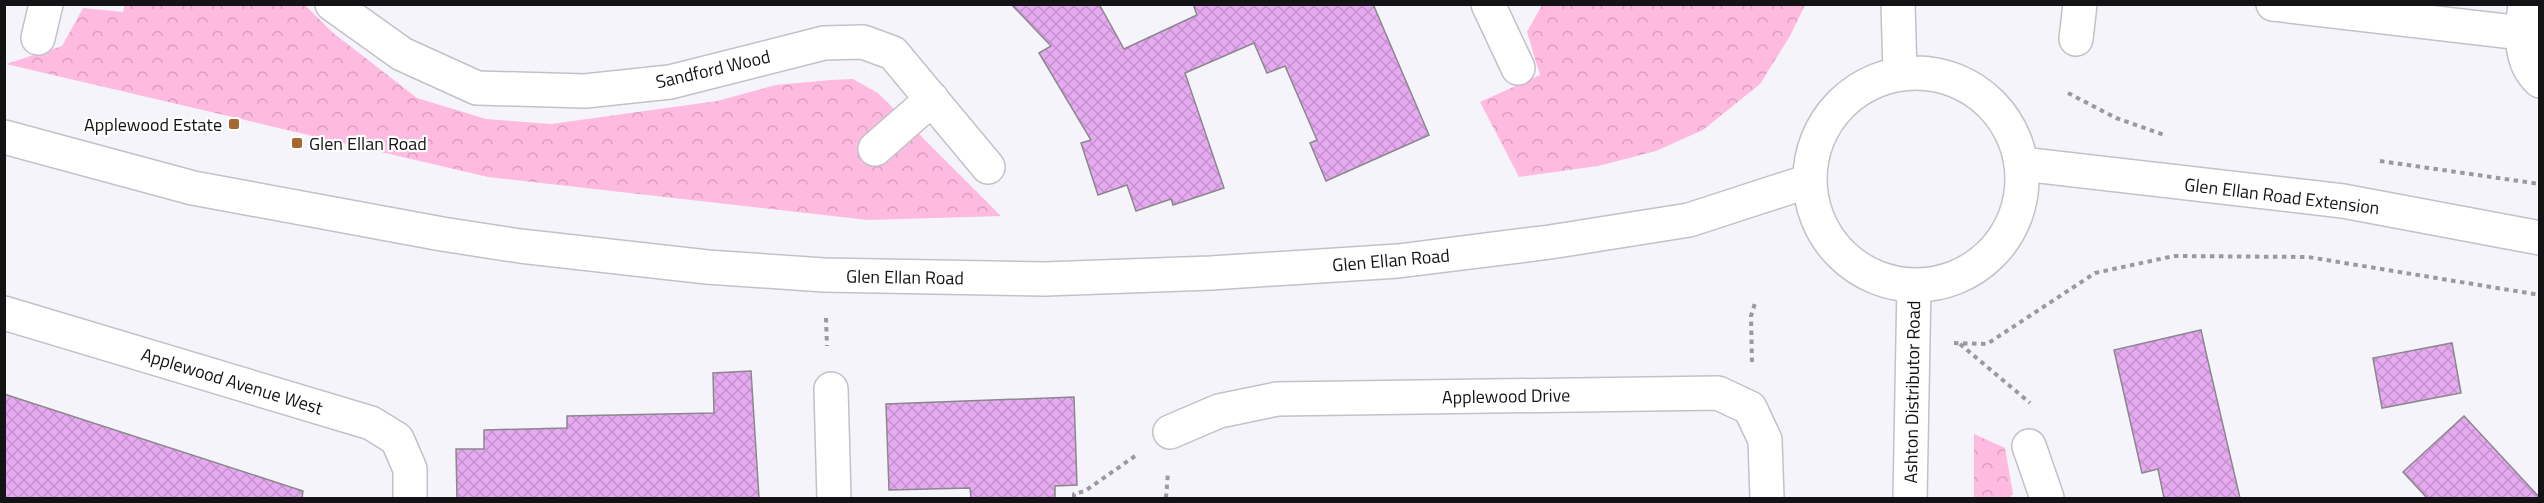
<svg xmlns="http://www.w3.org/2000/svg" width="2544" height="503" font-family="'Titillium Web',sans-serif">
<defs>
<pattern id="park-crowns" width="20" height="18" patternUnits="userSpaceOnUse" patternTransform="scale(1.5)"><rect width="20" height="18" fill="#febadf"/><path d="M2 6a3 3 0 1 1 6 0M12 15a3 3 0 1 1 6 0" fill="none" stroke="#d99fbe"/></pattern>
<pattern id="building-cross-hatch" width="8" height="8" patternUnits="userSpaceOnUse" patternTransform="scale(1.5)"><rect width="8" height="8" fill="#e6aaf1"/><path d="M0 0l8 8M0 8l8-8" fill="none" stroke="#c491ce"/></pattern>
</defs>
<rect width="100%" height="100%" fill="#f5f4fb"/>
<path fill="url(#park-crowns)" d="M 125,4 L 304,4 L 332,32 L 417,98 L 486,119 L 551,124 L 717,101 L 776,85 L 830,80 L 853,79 L 878,93 L 1001,216 L 868,220 L 488,177 L 6,64 L 62,46 L 83,8 L 123,12 Z
M 1542,5 L 1805,5 L 1790,36 L 1760,84 L 1703,130 L 1656,151 L 1598,166 L 1519,177 L 1480,102 L 1540,75 L 1527,32 Z
M 1974,434 L 2005,448 L 2013,494 L 2009,498 L 1974,498 Z"/>
<path fill="url(#building-cross-hatch)" stroke="#8b878c" stroke-width="1.5" d="M 1011,4 L 1099,4 L 1124,49 L 1197,15 L 1193,4 L 1373,4 L 1429,135 L 1326,181 L 1310,143 L 1317,140 L 1285,66 L 1267,73 L 1254,43 L 1185,73 L 1224,188 L 1173,205 L 1171,199 L 1136,211 L 1127,185 L 1098,195 L 1081,143 L 1091,140 L 1039,53 L 1051,46 Z
M 2201,330 L 2207,357 L 2240,498 L 2164,498 L 2158,469 L 2142,473 L 2114,350 Z
M 2452,343 L 2461,393 L 2382,408 L 2373,358 Z
M 751,371 L 759,498 L 457,498 L 456,449 L 484,449 L 484,430 L 567,428 L 567,416 L 714,413 L 713,373 Z
M 4,394 L 303,491 L 302,498 L 4,498 Z
M 1074,397 L 1077,485 L 1055,486 L 1055,498 L 971,498 L 970,488 L 889,490 L 886,404 Z
M 2464,416 L 2540,498 L 2427,498 L 2403,472 Z"/>
<g fill="none" stroke-linecap="round" stroke-linejoin="round">
<g stroke="#c3c1c8" stroke-width="36">
<path id="minor" d="M 332,4 L 402,54 L 477,88 L 585,91 L 670,82 L 824,43 L 863,42 L 893,53 L 988,167
M 1488,4 L 1518,68
M 1898,4 L 1900,73
M 2273,4 L 2522,33
M 2525,4 C 2522,32 2518,61 2540,81
M 38,38 L 46,4
M 2076,39 L 2080,4
M1810 179a106 106 0 1 1 212 0a106 106 0 1 1-212 0Z
M 4,137 L 193,188 L 442,234 L 520,246 L 707,267 L 824,275 L 1045,279 L 1211,273 L 1398,261 L 1550,242 L 1689,220 L 1809,181
M 875,149 L 932,99
M 2022,164 L 2343,201 L 2540,238
M 4,313 L 371,423 L 397,439 L 410,469 L 410,498
M 831,389 L 834,498
M 1170,432 L 1219,411 L 1277,399 L 1718,393 L 1750,408 L 1765,440 L 1767,498
M 2029,446 L 2047,498
M 1910,498 L 1914,285"/>
</g>
<path stroke="#9a999e" stroke-width="4" stroke-dasharray="4.5 4.5" stroke-linecap="butt" d="M 2068,93 L 2116,118 L 2164,135
M 2380,161 L 2540,184
M 826,318 L 827,346
M 1954,343 L 1987,344 L 2095,273 L 2174,256 L 2308,257 L 2540,295
M 1960,344 L 2030,403
M 1752,362 L 1751,316 L 1756,300
M 1074,498 L 1074,494 L 1085,491 L 1135,456
M 1166,498 L 1168,472"/>
<use href="#minor" stroke="#fff" stroke-width="33"/>
</g>
<g fill="#a7672f" stroke="#fff" stroke-width="2">
<rect x="228" y="118" width="12" height="12" rx="3"/>
<rect x="291" y="137" width="12" height="12" rx="3"/>
</g>
<g text-anchor="middle" dominant-baseline="central" stroke-width="4.5" stroke-linejoin="round" paint-order="stroke">
<g font-size="18" fill="#131315" stroke="#fff">
<text transform="translate(713 69) rotate(-13)">Sandford Wood</text>
<text transform="translate(2282 196) rotate(7)">Glen Ellan Road Extension</text>
<text transform="translate(1391 260) rotate(-5)">Glen Ellan Road</text>
<text transform="translate(905 277) rotate(1)">Glen Ellan Road</text>
<text transform="translate(232 381) rotate(17)">Applewood Avenue West</text>
<text transform="translate(1912 392) rotate(-89)">Ashton Distributor Road</text>
<text transform="translate(1506 396) rotate(-1)">Applewood Drive</text>
</g>
<g font-size="18" fill="#131315" stroke="#fff" text-anchor="end">
<text x="222" y="124">Applewood Estate</text>
<text x="309" y="143" text-anchor="start">Glen Ellan Road</text>
</g>
</g>
<rect width="2544" height="503" fill="none" stroke="#131315" stroke-width="12"/>
</svg>
